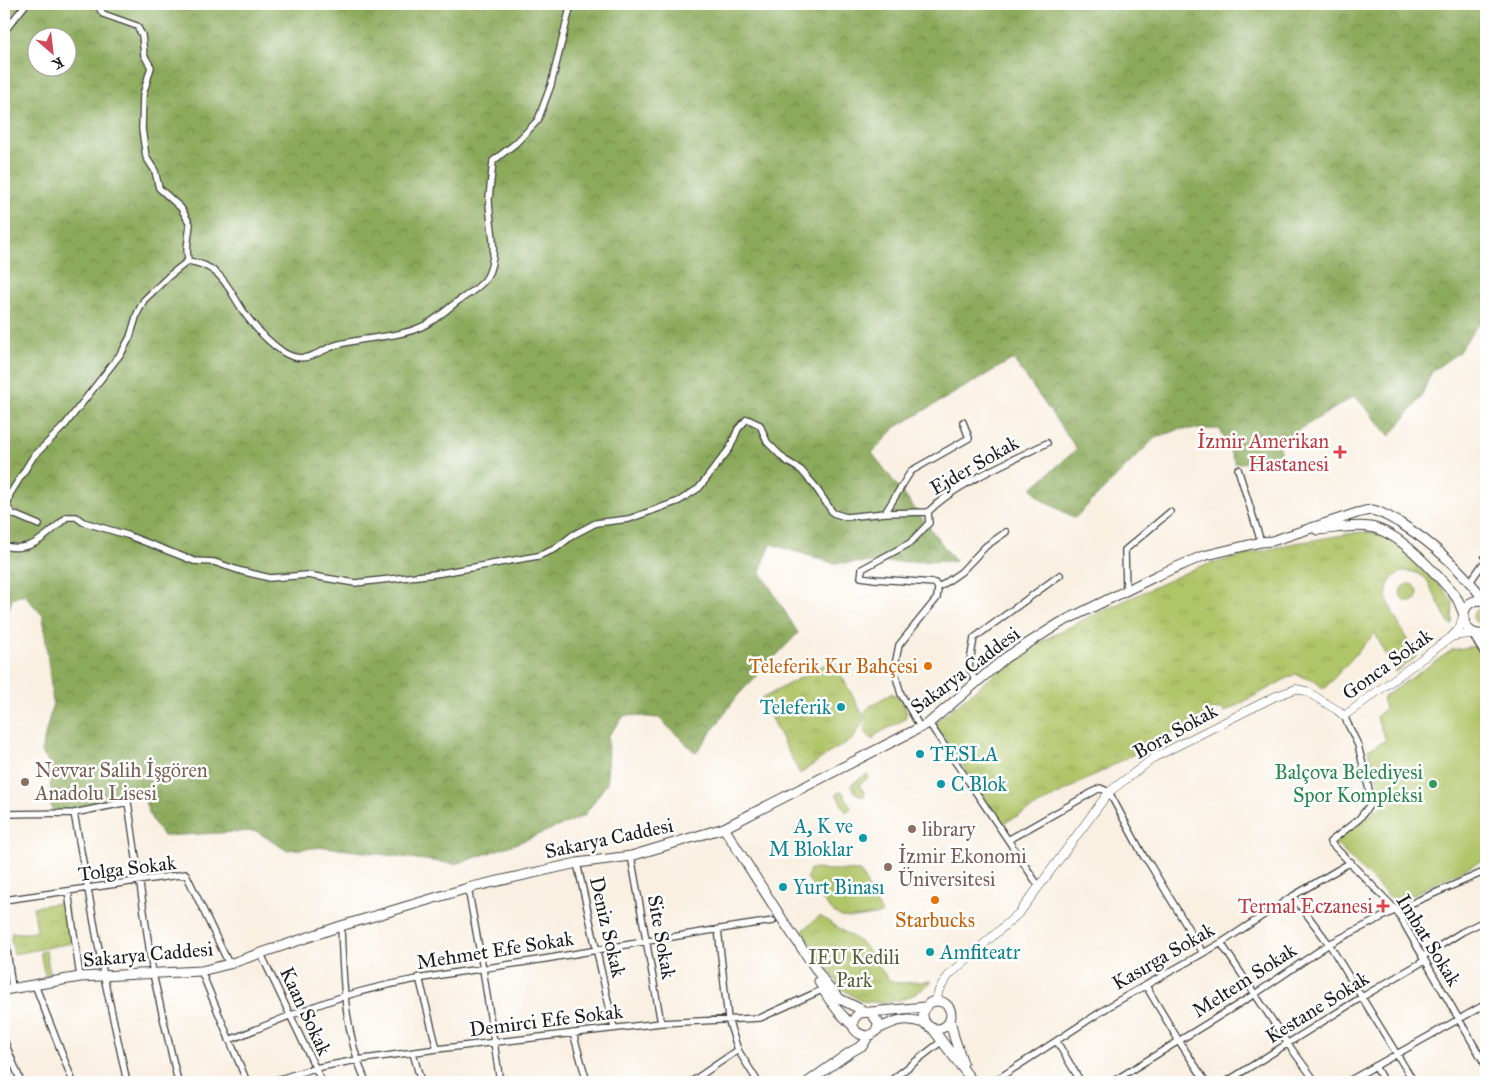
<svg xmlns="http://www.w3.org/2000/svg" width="1490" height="1086" font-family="'IM FELL Great Primer',serif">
<defs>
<pattern id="forest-crowns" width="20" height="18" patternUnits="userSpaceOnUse" patternTransform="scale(1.25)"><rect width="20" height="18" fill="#8caa5c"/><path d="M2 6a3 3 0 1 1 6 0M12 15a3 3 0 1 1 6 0" fill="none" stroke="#728a4b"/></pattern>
<pattern id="park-tufts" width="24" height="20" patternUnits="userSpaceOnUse" patternTransform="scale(1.25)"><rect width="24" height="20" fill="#b0c468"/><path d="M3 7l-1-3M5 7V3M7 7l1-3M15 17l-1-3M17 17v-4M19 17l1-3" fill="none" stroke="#97a85a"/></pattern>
</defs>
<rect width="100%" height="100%" fill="#fff"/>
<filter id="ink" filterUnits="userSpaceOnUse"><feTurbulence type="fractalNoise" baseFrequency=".02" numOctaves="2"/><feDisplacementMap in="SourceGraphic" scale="10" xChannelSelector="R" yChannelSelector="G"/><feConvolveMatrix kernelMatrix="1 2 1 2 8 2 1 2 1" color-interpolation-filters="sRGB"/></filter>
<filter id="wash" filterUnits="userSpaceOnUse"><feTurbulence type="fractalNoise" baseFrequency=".0096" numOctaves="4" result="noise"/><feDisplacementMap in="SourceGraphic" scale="20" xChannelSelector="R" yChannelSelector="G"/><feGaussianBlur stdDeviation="1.12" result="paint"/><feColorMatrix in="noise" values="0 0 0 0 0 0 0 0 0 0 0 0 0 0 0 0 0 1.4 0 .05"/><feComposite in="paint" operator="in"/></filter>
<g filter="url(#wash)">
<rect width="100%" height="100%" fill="#f9f0e2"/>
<path fill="#b0c468" stroke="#667042" d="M1400 593a9 9 0 1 1 18 0a9 9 0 1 1-18 0Z
M1473 616a7 7 0 1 1 14 0a7 7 0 1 1-14 0Z
M 1475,646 L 1486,672 L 1486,860 L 1485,859 L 1395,903 L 1333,841 L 1385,804 L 1368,750 L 1386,740 L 1376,717 L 1385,709 L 1382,698 L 1452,650 Z
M 867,774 L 869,777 L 859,785 L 866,794 L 863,797 L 854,792 L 855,789 L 853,790 L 851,787 L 852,784 Z
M 842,791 L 851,808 L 846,812 L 836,794 Z
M 810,869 L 860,871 L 882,914 C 870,915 854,920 842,917 C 828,912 815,889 807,878 Z
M 46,951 L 50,975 L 45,976 L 40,952 Z"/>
<path fill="url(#forest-crowns)" stroke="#54633c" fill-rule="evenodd" d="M 4,4 L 1486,4 L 1486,319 L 1476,327 L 1458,353 L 1432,371 L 1420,399 L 1390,436 L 1355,396 L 1278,442 L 1282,461 L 1235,463 L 1220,429 L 1180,429 L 1155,438 L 1075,518 L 1042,500 L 1032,488 L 1077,449 L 1013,359 L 896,427 L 872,453 L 955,561 L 833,563 L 771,544 L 760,571 L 798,633 L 738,695 L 696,753 L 659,718 L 625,715 L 608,736 L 607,783 L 584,816 L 515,844 L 456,864 L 325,847 L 286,850 L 256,831 L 163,836 L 151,818 L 143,796 L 132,788 L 113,803 L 54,814 L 51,805 L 50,764 L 41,752 L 53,703 L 43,616 L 24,594 L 12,599 L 4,626 ZM 38,38 L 68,38 L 68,68 L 38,68 Z"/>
<path fill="url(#park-tufts)" stroke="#667042" d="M 1360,532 L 1376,533 L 1398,546 L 1445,591 L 1453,602 L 1452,625 L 1449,624 L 1427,580 C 1420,573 1412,570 1402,572 C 1392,575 1385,586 1387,597 C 1390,611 1409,642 1416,657 L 1395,672 L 1375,633 L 1324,689 L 1316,682 L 1295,674 L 1225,712 L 1220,708 L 1020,815 L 1001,824 L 934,723 L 1025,650 L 1087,618 L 1198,567 L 1290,544 Z
M 833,660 L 865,719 L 853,739 L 829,753 L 800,774 L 761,699 Z
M 892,693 C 902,699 909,708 905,719 L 874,736 L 874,740 C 865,734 862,730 867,720 L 864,712 L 870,706 Z
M 64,902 L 67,909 L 72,943 L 14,954 L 11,939 L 12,932 C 20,933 32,935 37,928 L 33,907 Z
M 820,916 L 863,944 L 888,979 L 897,983 L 932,981 L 923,989 L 907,998 L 885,1003 L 861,1001 L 841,988 L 802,931 Z"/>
</g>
<g filter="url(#ink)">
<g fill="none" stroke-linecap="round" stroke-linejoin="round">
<g stroke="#3d3c3a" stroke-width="8">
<path id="minor" d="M 97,4 L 103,14 L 137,26 L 142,35 L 144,55 L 151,67 L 143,95 L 142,129 L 146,157 L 155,171 L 159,188 L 181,208 L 190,224 L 187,249 L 188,261 C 225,266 229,293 248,318 C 258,331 270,343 283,352 C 307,367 319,349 340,344 C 366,337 396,338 421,327 C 434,322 447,309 458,301 C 467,295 481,287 487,277 C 500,252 489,225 489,199 C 490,186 492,173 493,161 L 516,143 L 538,120 L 551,85 L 571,4
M 4,29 L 7,28 L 26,4
M 1238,469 L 1261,542
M 885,513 L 911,471 L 969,438 L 963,422
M 39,525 L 13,514 L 7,507 L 10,494 L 33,457 L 65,425 L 122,352 L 130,337 L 137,314 L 144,300 L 169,276 L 188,261
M 4,546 C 34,553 47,534 67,517 L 76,517 L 83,522 L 127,535 L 194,561 L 214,562 L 241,571 L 270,578 L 307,575 L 355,583 L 435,574 L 538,556 L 555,549 L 573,535 L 596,523 L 629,519 L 679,501 L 699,488 L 730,448 L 738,429 L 747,419 L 760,425 L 767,442 L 785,460 L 801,470 L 814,485 L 833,513 L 846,517 L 885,513 L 928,512
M 1485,557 L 1486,556
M 1470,582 L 1482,565
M 938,588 L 961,572 L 986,546 L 1006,532
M 1126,592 L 1125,550 L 1170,512
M 976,683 L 969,667 L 974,638 L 1060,575
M 1344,716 L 1358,745 L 1372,802 L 1359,819 L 1330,842 L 1396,910 L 1486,1066
M 929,723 L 1008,840 L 1100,788 L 1109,792 L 1144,857 L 1149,863 L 1203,953
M 920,727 L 901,694 L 894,670 L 899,645 L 937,598 L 938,588 L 935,583 L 875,579 L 861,577 L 862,569 L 910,543 L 929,523 L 928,512 C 955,484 1011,461 1047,443
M 74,813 L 104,977 L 127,1082
M 4,814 L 74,813 L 128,802 L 153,974 L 178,1082
M 1008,840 L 1038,885
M 631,856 L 661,1023
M 577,863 L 614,1028
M 468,888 L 483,969 L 500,1082
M 68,891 L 80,977
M 1293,896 L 1329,944 L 1414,1082
M 4,900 L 186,874 L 229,964
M 341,926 C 343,979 344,1033 366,1082
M 4,927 L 12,988
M 718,929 L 728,1019 L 738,1050 L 758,1082
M 1221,943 L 1288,1044 L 1316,1082
M 261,954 L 322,1082
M 1422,957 L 1462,932 L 1486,920
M 201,971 L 247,1082
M 419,977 L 437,1049
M 35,985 L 73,1082
M 1146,986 L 1179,1041 L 1206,1082
M 573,1033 L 587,1082
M 4,1040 L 21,1082
M 229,1040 C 266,1026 307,1007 345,996 C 408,977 473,971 538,960 C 616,947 694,932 773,921
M 1057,1042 L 1081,1082
M 413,1053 L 421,1082
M 1375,1066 L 1384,1082
M 270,1082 L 315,1068 L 357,1060 L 437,1049 L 661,1023 L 760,1018 L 824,989
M 691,1082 L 738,1050
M 889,1082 L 942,1041
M 962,1082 L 969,1077
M 993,1082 L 1116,1002 L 1221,943 L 1293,896 L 1351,862
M 1112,1082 L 1255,994 L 1329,944 L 1396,910 L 1486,871
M 1226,1082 L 1362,997 L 1424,961
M 1347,1082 L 1486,1004"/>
</g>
<g stroke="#3d3c3a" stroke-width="9">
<path id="tertiary" d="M 1452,637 L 1459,635 L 1474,634
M 936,1001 L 939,990 L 949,975 L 1020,912 L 1109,792 L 1155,757 L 1276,696 L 1296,689 L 1306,691 L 1337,710 L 1344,716 L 1450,638 L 1459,629 L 1463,616"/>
</g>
<g stroke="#3d3c3a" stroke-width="11">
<path id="secondary" d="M 1317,530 C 1334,529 1353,524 1370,527 C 1400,532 1433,571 1453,593 L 1458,600 L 1464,615
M 1486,601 C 1454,594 1459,642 1486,633
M 1474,634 L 1486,654
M 724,828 L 782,919 L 828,987 L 840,999 L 864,1011
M 819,981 C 826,998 840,1014 853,1026
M 4,990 L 80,977 L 201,971 L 229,964 L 341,926 L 468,888 L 577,863 L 631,856 L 724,828 L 929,723 L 1005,658 L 1060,623 L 1158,575 L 1203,556 L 1261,542 L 1272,541 L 1357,513 C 1362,512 1367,510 1372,510 C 1382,512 1391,518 1400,523 C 1434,544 1461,569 1485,601
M923 1015a14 14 0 1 1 28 0a14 14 0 1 1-28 0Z
M 871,1013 L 878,1022 C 877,1050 837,1029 860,1013 L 925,1007
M 950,1019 L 954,1037 L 963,1063
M 932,1028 L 973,1082
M 876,1030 C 896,1020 904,1016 926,1024
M 808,1082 L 849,1053 L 863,1045 L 869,1035"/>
</g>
<use href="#minor" stroke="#fff" stroke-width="5.5"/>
<use href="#tertiary" stroke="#fff" stroke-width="8"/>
<use href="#secondary" stroke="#fff" stroke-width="9"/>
</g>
</g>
<g fill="#e0444e" stroke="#fff" stroke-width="2">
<path d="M1337.5 444.5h5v5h5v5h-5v5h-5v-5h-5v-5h5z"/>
<path d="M1380.5 898.5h5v5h5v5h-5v5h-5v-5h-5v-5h5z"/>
</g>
<g fill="#e8710a" stroke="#fff" stroke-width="2">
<circle cx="928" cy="666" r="5"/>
<circle cx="935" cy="900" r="5"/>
</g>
<g fill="#0f9aa8" stroke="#fff" stroke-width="2">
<circle cx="841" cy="707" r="5"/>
<circle cx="920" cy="754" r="5"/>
<circle cx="941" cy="784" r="5"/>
<circle cx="863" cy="838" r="5"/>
<circle cx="783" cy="887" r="5"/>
<circle cx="930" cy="952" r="5"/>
</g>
<g fill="#8d6e63" stroke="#fff" stroke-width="2">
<circle cx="25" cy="782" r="5"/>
<circle cx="912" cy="829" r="5"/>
<circle cx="888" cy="867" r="5"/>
</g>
<circle fill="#2e9e5b" stroke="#fff" stroke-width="2" cx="1433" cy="784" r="5"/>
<g text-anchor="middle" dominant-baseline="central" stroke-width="5" stroke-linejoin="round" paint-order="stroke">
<g font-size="20" fill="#be3a42" stroke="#fff" text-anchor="end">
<text x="1329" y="441">İzmir Amerikan<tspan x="1329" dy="23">Hastanesi</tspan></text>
<text x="1373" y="906">Termal Eczanesi</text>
</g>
<g font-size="20" fill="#1c1c1c" stroke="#fff">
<text transform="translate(974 465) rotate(-30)">Ejder Sokak</text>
<text transform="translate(1387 664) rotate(-36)">Gonca Sokak</text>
<text transform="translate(965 670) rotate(-37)">Sakarya Caddesi</text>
<text transform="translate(1175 731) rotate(-29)">Bora Sokak</text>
<text transform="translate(609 838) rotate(-12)">Sakarya Caddesi</text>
<text transform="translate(127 868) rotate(-7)">Tolga Sokak</text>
<text transform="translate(608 927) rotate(77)">Deniz Sokak</text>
<text transform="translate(662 937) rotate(80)">Site Sokak</text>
<text transform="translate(1429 940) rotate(58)">Imbat Sokak</text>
<text transform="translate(495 950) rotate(-9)">Mehmet Efe Sokak</text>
<text transform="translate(148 954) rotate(-5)">Sakarya Caddesi</text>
<text transform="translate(1163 956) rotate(-30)">Kasırga Sokak</text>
<text transform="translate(1244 980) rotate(-33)">Meltem Sokak</text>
<text transform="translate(1317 1007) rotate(-32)">Kestane Sokak</text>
<text transform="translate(306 1011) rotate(65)">Kaan Sokak</text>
<text transform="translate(546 1020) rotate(-7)">Demirci Efe Sokak</text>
</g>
<g font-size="20" fill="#c56008" stroke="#fff" text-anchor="end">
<text x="918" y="666">Teleferik Kır Bahçesi</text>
<text x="935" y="920" text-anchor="middle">Starbucks</text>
</g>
<g font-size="20" fill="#0d838f" stroke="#fff" text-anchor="start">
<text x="831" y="707" text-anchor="end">Teleferik</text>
<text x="930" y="754">TESLA</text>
<text x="951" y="784">C Blok</text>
<text x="853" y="826" text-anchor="end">A, K ve<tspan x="853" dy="23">M Bloklar</tspan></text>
<text x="793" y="887">Yurt Binası</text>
<text x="940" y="952">Amfiteatr</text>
</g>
<g font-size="20" fill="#785e54" stroke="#fff" text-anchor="start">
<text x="35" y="770">Nevvar Salih İşgören<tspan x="35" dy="23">Anadolu Lisesi</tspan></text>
<text x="922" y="829">library</text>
<text x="898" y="856">İzmir Ekonomi<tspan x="898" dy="23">Üniversitesi</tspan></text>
</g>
<g font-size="20" fill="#27864d" stroke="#fff" text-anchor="end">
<text x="1423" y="772">Balçova Belediyesi<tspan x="1423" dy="23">Spor Kompleksi</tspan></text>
</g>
<g font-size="20" fill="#575f3a" stroke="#fff">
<text x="854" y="957">IEU Kedili<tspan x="854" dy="23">Park</tspan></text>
</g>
</g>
<rect width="1490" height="1086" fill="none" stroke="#fff" stroke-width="20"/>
<g transform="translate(52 52) rotate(152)"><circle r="24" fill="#ffffff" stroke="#a4a4a4"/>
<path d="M0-4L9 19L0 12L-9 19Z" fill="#d1495b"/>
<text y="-8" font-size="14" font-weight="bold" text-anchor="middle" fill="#1c1c1c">K</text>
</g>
</svg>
